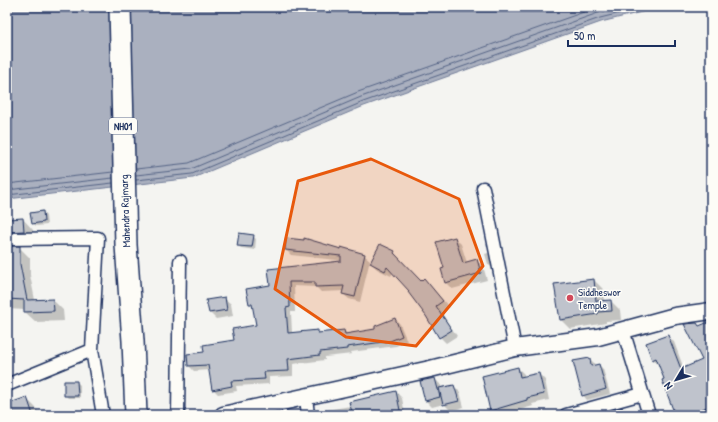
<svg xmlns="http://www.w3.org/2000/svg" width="718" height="422" font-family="'Patrick Hand',sans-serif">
<rect width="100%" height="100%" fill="#f4f4f1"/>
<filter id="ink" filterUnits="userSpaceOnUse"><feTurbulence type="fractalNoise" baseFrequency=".025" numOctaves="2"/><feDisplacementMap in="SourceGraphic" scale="8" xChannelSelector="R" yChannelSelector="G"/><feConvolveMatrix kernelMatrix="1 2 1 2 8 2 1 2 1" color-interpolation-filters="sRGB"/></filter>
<g filter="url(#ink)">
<path fill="#aab0bf" stroke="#717c98" d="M 7,7 L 662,7 L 601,22 L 364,106 L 193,178 L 7,199 Z"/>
<path fill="#0003" d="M 43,212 L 46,216 L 47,225 L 36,226 L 33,223 Z
M 7,219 L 23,219 L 33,230 L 34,241 L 14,242 L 9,247 L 19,247 L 30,258 L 30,275 L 35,300 L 53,300 L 63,310 L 64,321 L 36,322 L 25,312 L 25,310 L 7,309 Z
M 253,236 L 256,239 L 255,250 L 241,248 L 238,245 Z
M 455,238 L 461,244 L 467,263 L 476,260 L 483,266 L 487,280 L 452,289 L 445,282 L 445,269 Z
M 286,250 L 342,250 L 364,255 L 370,260 L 360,302 L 349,299 L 343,294 L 344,291 L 321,292 L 316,287 L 294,286 L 295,312 L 291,312 L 292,333 L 317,331 L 321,334 L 344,331 L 347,334 L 376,330 L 395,319 L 400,324 L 407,341 L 396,346 L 351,352 L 352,354 L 325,357 L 325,360 L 293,364 L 293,376 L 269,377 L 269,384 L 236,386 L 237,391 L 218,394 L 213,389 L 210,370 L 194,371 L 189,366 L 206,353 L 236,341 L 257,326 L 254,308 L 250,304 L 271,286 L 345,261 L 291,255 Z
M 394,252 L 421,282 L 424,279 L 449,307 L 441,313 L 457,336 L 446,343 L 440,337 L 411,291 L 393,272 L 391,276 L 377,269 L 371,263 Z
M 488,253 L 491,256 L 493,266 L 491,267 L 488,264 L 485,254 Z
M 594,280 L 603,289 L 604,301 L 611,301 L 620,310 L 621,320 L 606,321 L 606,323 L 570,329 L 561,320 L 555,285 Z
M 224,298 L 231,304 L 233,316 L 216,319 L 210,313 Z
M 711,322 L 711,413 L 708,415 L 676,415 L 660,365 L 659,365 L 652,359 L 667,336 L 674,342 L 684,369 L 703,361 L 697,324 L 700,327 Z
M 590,359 L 594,363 L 595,366 L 599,365 L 603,369 L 610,394 L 587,400 L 583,395 Z
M 518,368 L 524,374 L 524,377 L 539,374 L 545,380 L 549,400 L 532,404 L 533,406 L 502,415 L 495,415 L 491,411 Z
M 435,379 L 441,385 L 442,389 L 454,386 L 460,392 L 464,407 L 451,411 L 444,404 L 432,407 L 426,401 Z
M 77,382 L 80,385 L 80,398 L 68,398 L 65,395 Z
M 396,392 L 402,398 L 405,415 L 326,415 L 326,410 L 351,406 Z
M 26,398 L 36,408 L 39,415 L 7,415 L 7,404 Z
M 622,408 L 628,415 L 604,415 Z
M 300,414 L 301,415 L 287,415 Z"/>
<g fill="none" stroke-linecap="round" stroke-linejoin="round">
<path stroke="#546385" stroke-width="1" d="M 136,169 L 189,163 L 358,92 L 598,7
M 136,175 L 191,169 L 361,97 L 598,13 L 624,7
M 136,180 L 192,174 L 363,102 L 600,18 L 645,7
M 7,184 L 113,172
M 7,190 L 113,178
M 7,195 L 113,183"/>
</g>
<path fill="#bfc3cc" stroke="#1b2f5e" d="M 43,211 L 44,222 L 32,224 L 30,213 Z
M 23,218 L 24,231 L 7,232 L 7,219 Z
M 239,233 L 254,235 L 252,247 L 237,246 Z
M 455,237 L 463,263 L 477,259 L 481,273 L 445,283 L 441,269 L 444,268 L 436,242 Z
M 286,238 L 304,240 L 304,238 L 341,249 L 341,247 L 365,254 L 355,297 L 342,294 L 344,286 L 315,287 L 315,282 L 289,282 L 290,307 L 286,308 L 288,333 L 318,330 L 318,333 L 344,330 L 345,334 L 375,329 L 375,326 L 395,318 L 402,336 L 390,341 L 347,347 L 347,349 L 320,352 L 320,355 L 288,359 L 289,371 L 264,372 L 265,379 L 231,381 L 232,386 L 212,390 L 208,365 L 188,366 L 187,354 L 204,352 L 203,345 L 234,340 L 232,329 L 256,325 L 252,304 L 249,304 L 246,289 L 270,285 L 268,269 L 341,261 L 341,256 L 285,250 Z
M 380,244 L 395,251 L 394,253 L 421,281 L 424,278 L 443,301 L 436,306 L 452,330 L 439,338 L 426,316 L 408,292 L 409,291 L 387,267 L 385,271 L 370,263 Z
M 7,246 L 20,246 L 20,264 L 27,300 L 53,299 L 54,311 L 24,312 L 24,300 L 7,299 Z
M 594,279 L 596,301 L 611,300 L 612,311 L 598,312 L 598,314 L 560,320 L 554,284 Z
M 225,297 L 227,310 L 209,313 L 206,300 Z
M 711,321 L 711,405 L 689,415 L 675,415 L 662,380 L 664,379 L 656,358 L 652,360 L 646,343 L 668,335 L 681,369 L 702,360 L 684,324 L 697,323 L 699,326 Z
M 590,358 L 591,366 L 599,364 L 606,389 L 582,396 L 573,361 Z
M 518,367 L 520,377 L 539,373 L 544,394 L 527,398 L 527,400 L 490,411 L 482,376 Z
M 435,378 L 440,397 L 425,401 L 420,381 Z
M 64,381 L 77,381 L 78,396 L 64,396 Z
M 454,385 L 459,401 L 443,405 L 439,388 Z
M 396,391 L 401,415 L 353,415 L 349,402 Z
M 27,397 L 33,415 L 7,415 L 7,404 Z
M 622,407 L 624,415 L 594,415 Z"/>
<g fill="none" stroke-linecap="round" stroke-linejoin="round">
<g stroke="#1b2f5e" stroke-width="15">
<path id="street" d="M 483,188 L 515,348
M 7,239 L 98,238 L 92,350 L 103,415
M 623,330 L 649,415
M 7,385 L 92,350
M 306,397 L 308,415
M 178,415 L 180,261
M 566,415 L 642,394"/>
</g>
<g stroke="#1b2f5e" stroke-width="19">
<path id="secondary" d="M 223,415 L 430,369 L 515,348 L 598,337 L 675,316 L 711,311"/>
</g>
<g stroke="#1b2f5e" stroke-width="24">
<path id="highway" d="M 120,7 L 126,245 L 133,341 L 136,415"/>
</g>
<use href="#street" stroke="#fdfcf7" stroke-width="12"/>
<use href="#secondary" stroke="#fdfcf7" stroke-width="16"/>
<use href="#highway" stroke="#fdfcf7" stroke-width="21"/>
</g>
</g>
<path fill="#e8590c" fill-opacity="0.2" stroke="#e8590c" stroke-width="3" stroke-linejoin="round" d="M 371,159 L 459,199 L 483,266 L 416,346 L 346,337 L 275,289 L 298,181 Z"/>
<circle fill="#d1495b" stroke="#fdfcf7" stroke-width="1.5" cx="570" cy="298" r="4"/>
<g text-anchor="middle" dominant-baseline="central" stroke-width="3" stroke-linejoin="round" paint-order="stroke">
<rect fill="#fdfcf7" stroke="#5f6c8c" stroke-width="1" x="109" y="118" width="28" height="16" rx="3"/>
<g font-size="10" font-weight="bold" fill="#1b2f5e">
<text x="123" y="126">NH01</text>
</g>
<g font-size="11" fill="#1b2f5e" stroke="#fdfcf7">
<text transform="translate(125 211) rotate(-92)">Mahendra Rajmarg</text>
</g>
<g font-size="11" fill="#1b2f5e" stroke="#fdfcf7" text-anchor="start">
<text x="578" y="292">Siddheswor<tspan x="578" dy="13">Temple</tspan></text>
</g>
</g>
<rect width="718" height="422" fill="none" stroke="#fdfcf7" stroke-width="24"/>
<rect x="12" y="12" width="694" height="398" fill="none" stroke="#1b2f5e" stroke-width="1.5" filter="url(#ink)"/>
<g transform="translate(676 380) rotate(232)" stroke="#fdfcf7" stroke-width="3" paint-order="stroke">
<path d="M0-3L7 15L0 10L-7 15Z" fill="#1b2f5e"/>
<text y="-6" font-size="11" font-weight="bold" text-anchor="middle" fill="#1b2f5e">N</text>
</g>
<path d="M568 40v6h107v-6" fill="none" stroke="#1b2f5e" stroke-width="2"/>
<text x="574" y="40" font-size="12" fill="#1b2f5e" stroke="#fdfcf7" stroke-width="3" paint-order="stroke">50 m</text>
</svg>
